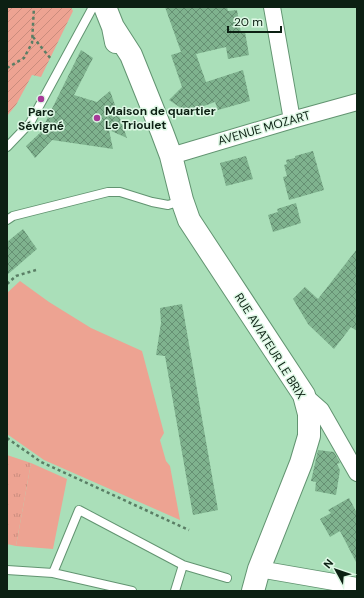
<svg xmlns="http://www.w3.org/2000/svg" width="364" height="598" font-family="'DM Sans',sans-serif">
<defs>
<pattern id="park-tufts" width="24" height="20" patternUnits="userSpaceOnUse"><rect width="24" height="20" fill="#eda392"/><path d="M3 7l-1-3M5 7V3M7 7l1-3M15 17l-1-3M17 17v-4M19 17l1-3" fill="none" stroke="#ca8c7d"/></pattern>
<pattern id="garden-furrows" width="10" height="10" patternUnits="userSpaceOnUse"><rect width="10" height="10" fill="#eda392"/><path d="M-1 1l2-2M0 10L10 0M9 11l2-2" fill="none" stroke="#ca8c7d"/></pattern>
<pattern id="building-cross-hatch" width="8" height="8" patternUnits="userSpaceOnUse"><rect width="8" height="8" fill="#7fb28e"/><path d="M0 0l8 8M0 8l8-8" fill="none" stroke="#669073"/></pattern>
</defs>
<rect width="100%" height="100%" fill="#aadfb9"/>
<path fill="#eda392" d="M 20,281 L 49,302 L 91,328 L 142,351 L 164,433 L 160,440 L 166,461 L 170,466 L 180,520 L 44,460 L 7,434 L 7,293 Z
M 31,463 L 67,479 L 53,549 L 16,546 Z"/>
<path fill="url(#park-tufts)" d="M 7,455 L 31,463 L 16,546 L 7,544 Z"/>
<path fill="url(#garden-furrows)" d="M 7,7 L 71,7 L 73,11 L 41,77 L 32,75 L 16,105 L 7,116 Z"/>
<path fill="url(#building-cross-hatch)" d="M 165,7 L 227,7 L 228,11 L 237,10 L 241,33 L 245,32 L 249,55 L 228,59 L 226,47 L 196,54 L 206,82 L 243,70 L 250,101 L 218,110 L 215,102 L 193,110 L 191,114 L 181,111 L 181,108 L 169,100 L 182,87 L 171,55 L 181,52 Z
M 81,50 L 93,58 L 74,95 L 97,102 L 110,91 L 127,138 L 109,130 L 113,149 L 52,140 L 35,158 L 26,146 L 40,133 Z
M 313,151 L 324,190 L 289,200 L 283,177 L 287,176 L 284,165 L 287,164 L 286,160 L 295,158 L 295,156 Z
M 246,156 L 253,179 L 226,186 L 220,163 Z
M 296,203 L 301,223 L 273,232 L 268,215 L 278,212 L 277,209 Z
M 23,229 L 37,249 L 7,275 L 7,242 Z
M 357,249 L 357,331 L 351,327 L 334,349 L 308,324 L 293,299 L 305,287 L 318,299 Z
M 182,304 L 218,510 L 193,515 L 165,356 L 156,355 L 161,323 L 160,308 Z
M 318,450 L 334,452 L 340,463 L 337,464 L 340,470 L 336,495 L 315,491 L 316,482 L 311,481 Z
M 349,498 L 357,513 L 357,564 L 340,531 L 330,537 L 320,519 L 331,513 L 328,510 Z"/>
<g fill="none" stroke-linecap="round" stroke-linejoin="round">
<g stroke="#629471" stroke-width="10">
<path id="service" d="M 7,147 L 30,123 L 93,7
M 7,220 L 13,216 L 108,192 L 120,192 L 152,202 L 168,205 L 181,201
M 7,570 L 53,573 L 132,591
M 53,573 L 79,510 L 183,565 L 227,578
M 175,591 L 183,565"/>
</g>
<g stroke="#629471" stroke-width="18">
<path id="minor" d="M 272,7 L 292,120
M 171,156 L 292,120 L 357,102
M 304,395 L 321,410 L 357,473
M 259,569 L 357,586"/>
</g>
<g stroke="#629471" stroke-width="24">
<path id="secondary" d="M 105,7 L 113,27 L 116,42
M 113,27 L 131,55 L 162,132 L 171,156 L 182,200 L 189,220 L 304,395 L 309,414 L 309,436 L 301,463 L 259,569 L 253,591"/>
</g>
<path stroke="#5a7e65" stroke-width="2.5" stroke-dasharray="3 3" stroke-linecap="butt" d="M 33,37 L 51,59
M 7,68 L 24,58 L 32,43 L 34,7
M 7,284 L 16,276 L 36,270
M 7,438 L 41,462 L 189,530"/>
<use href="#service" stroke="#fff" stroke-width="8"/>
<use href="#minor" stroke="#fff" stroke-width="16"/>
<use href="#secondary" stroke="#fff" stroke-width="22"/>
</g>
<g fill="#a63998" stroke="#def8e5" stroke-width="1.5">
<circle cx="41" cy="99" r="4"/>
<circle cx="97" cy="118" r="4"/>
</g>
<g text-anchor="middle" dominant-baseline="central" stroke-width="3" stroke-linejoin="round" paint-order="stroke">
<g font-size="12" font-weight="bold" fill="#0c2013" stroke="#def8e5" text-anchor="start">
<text x="105" y="111">Maison de quartier<tspan x="105" dy="14">Le Trioulet</tspan></text>
<text x="41" y="112" text-anchor="middle">Parc<tspan x="41" dy="14">Sévigné</tspan></text>
</g>
<g font-size="12" fill="#0c2013" stroke="#def8e5">
<text transform="translate(264 128) rotate(-16)">AVENUE MOZART</text>
<text transform="translate(270 346) rotate(58)">RUE AVIATEUR LE BRIX</text>
</g>
</g>
<rect width="364" height="598" fill="none" stroke="#0c2013" stroke-width="16"/>
<g transform="translate(336 570) rotate(310)" stroke="#def8e5" stroke-width="3" paint-order="stroke">
<path d="M0-3L7 15L0 10L-7 15Z" fill="#0c2013"/>
<text y="-6" font-size="11" font-weight="bold" text-anchor="middle" fill="#0c2013">N</text>
</g>
<path d="M228 26v6h53v-6" fill="none" stroke="#0c2013" stroke-width="2"/>
<text x="234" y="26" font-size="12" fill="#0c2013" stroke="#def8e5" stroke-width="3" paint-order="stroke">20 m</text>
</svg>
